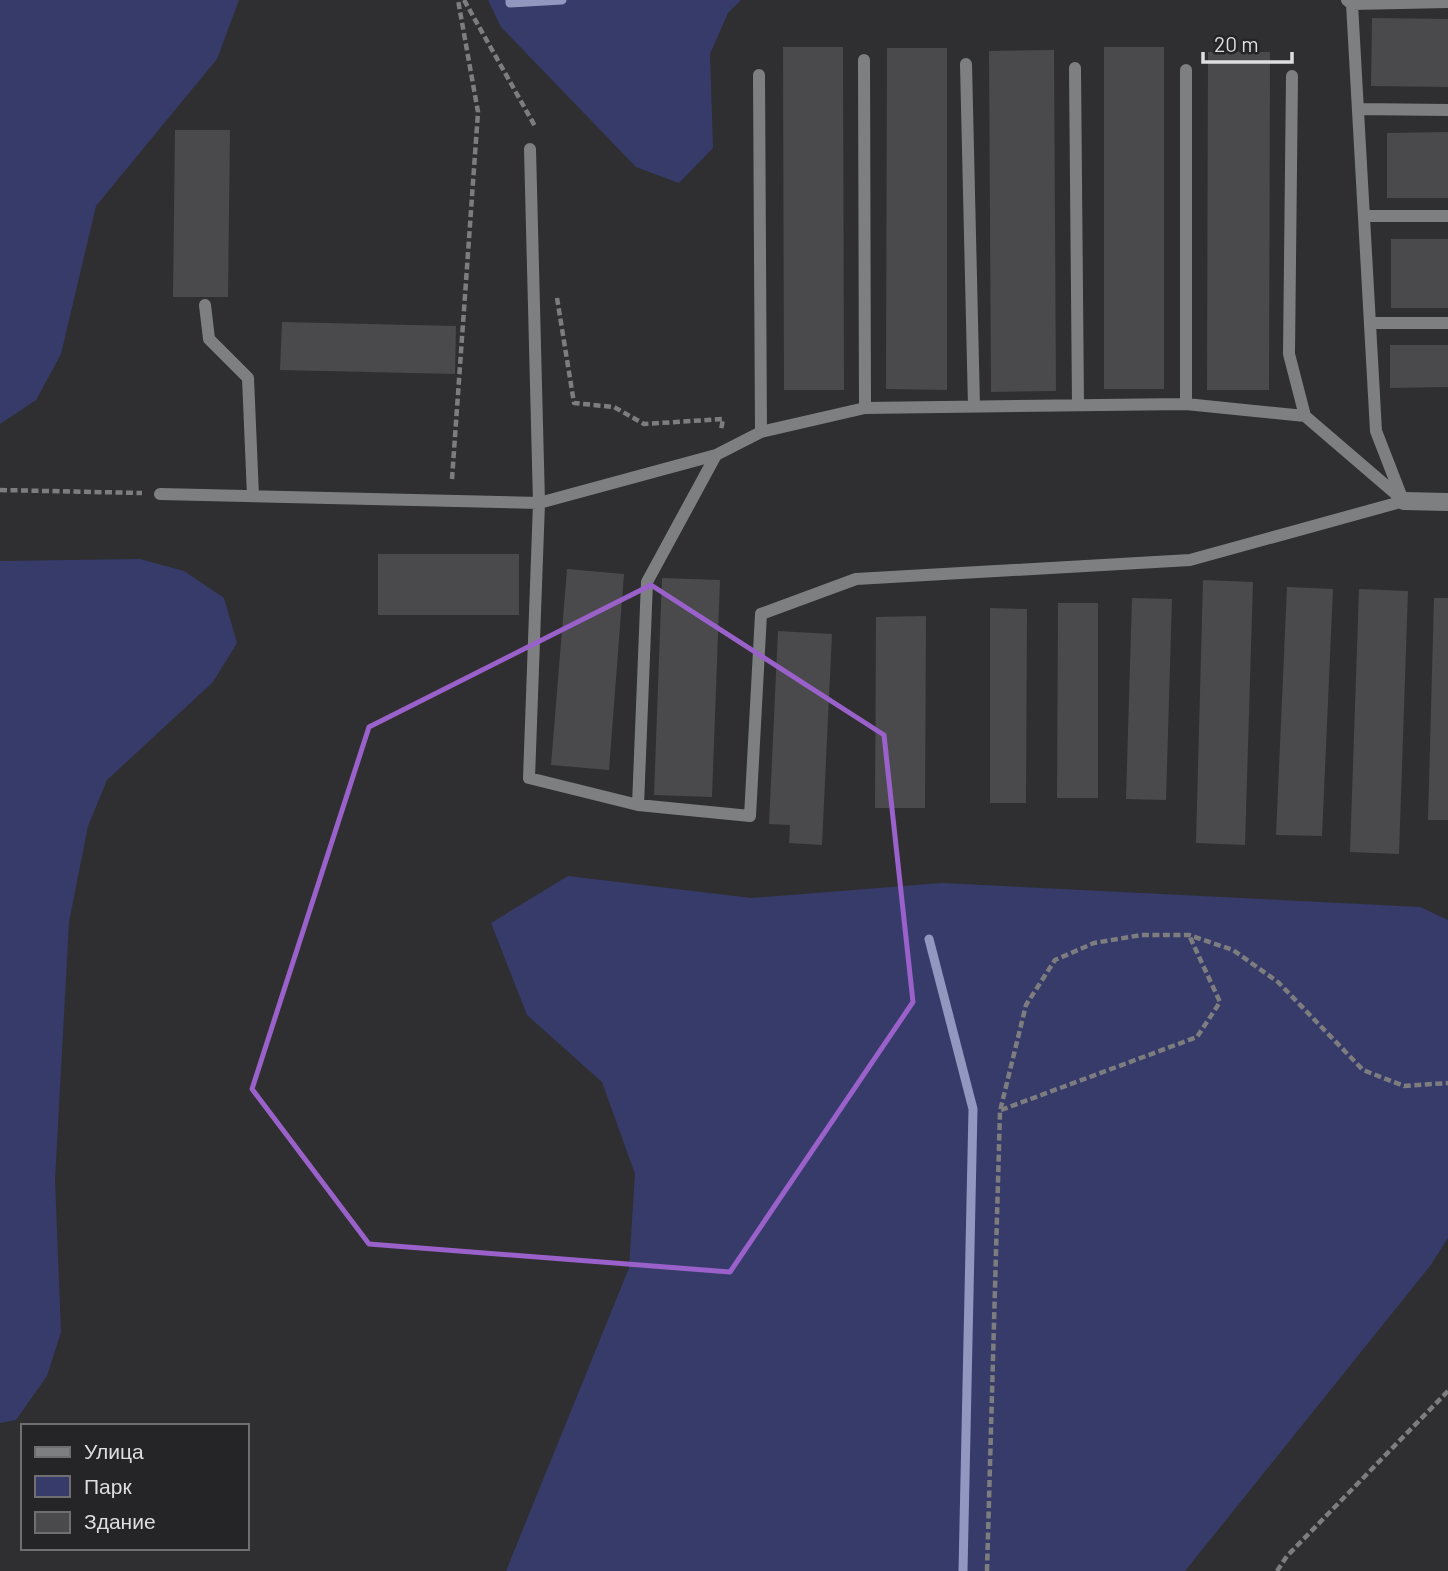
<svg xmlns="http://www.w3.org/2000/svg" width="1448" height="1571" font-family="Barlow,sans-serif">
<rect width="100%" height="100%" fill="#2f2f31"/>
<path fill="#373b6a" d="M 0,0 L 239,0 L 217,59 L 96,206 L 61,354 L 36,400 L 0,424 Z
M 488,0 L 741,0 L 728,13 L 710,54 L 713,148 L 679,183 L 636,167 L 501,27 Z
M 140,559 L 184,571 L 224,598 L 237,643 L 213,682 L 107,780 L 88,826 L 69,922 L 55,1180 L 61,1332 L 47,1376 L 16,1420 L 0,1423 L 0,561 Z
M 568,876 L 751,898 L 942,883 L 1420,907 L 1448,920 L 1448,1238 L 1430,1266 L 1185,1571 L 506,1571 L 629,1268 L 635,1174 L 602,1082 L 527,1015 L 491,923 Z"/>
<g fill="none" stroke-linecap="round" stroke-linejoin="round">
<path stroke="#9297c0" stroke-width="9" d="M 510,0 L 510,3 L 562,0
M 929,939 L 973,1109 L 963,1571"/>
</g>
<path fill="#4a4a4d" d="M 1372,18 L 1448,19 L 1448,87 L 1371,86 Z
M 783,47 L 843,47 L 844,390 L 784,390 Z
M 1104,47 L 1164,47 L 1164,389 L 1104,389 Z
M 887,48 L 947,48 L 947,390 L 886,389 Z
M 1054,50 L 1056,391 L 991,392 L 989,51 Z
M 1208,52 L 1270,52 L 1269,390 L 1207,390 Z
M 175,130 L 230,130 L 228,297 L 173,297 Z
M 1448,132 L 1448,198 L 1387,198 L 1387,133 Z
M 1391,239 L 1448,239 L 1448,308 L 1391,308 Z
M 282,322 L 456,326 L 455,374 L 280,370 Z
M 1390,345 L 1448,345 L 1448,387 L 1390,388 Z
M 378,554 L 519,554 L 519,615 L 378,615 Z
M 567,569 L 624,574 L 609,770 L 551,765 Z
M 662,578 L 720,580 L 712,797 L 654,795 Z
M 1203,580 L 1253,582 L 1245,845 L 1196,843 Z
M 1287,587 L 1333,589 L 1322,836 L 1276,835 Z
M 1359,589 L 1408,591 L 1399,854 L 1350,852 Z
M 1132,598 L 1172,599 L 1166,800 L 1126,799 Z
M 1434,598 L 1448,598 L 1448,820 L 1428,820 Z
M 1058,603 L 1098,603 L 1098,798 L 1057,798 Z
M 990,608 L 1027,609 L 1026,803 L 990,803 Z
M 926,616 L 925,808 L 875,808 L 876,617 Z
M 778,631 L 832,634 L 822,845 L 789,843 L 790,825 L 769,824 Z"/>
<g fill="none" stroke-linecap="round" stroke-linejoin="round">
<path stroke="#7d7d7f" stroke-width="4.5" stroke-dasharray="7 3.5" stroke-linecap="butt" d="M 464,0 L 536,128
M 557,298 L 574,403 L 614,407 L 644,424 L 723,419 L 721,430
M 452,479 L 478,112 L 458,0
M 0,490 L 142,493
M 1001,1110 L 1197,1037 L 1220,1002 L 1189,935
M 987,1571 L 1000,1111 L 1026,1005 L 1055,960 L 1094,943 L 1141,935 L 1189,935 L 1233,950 L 1278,982 L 1363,1070 L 1404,1086 L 1448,1083
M 1277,1571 L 1287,1556 L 1448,1391"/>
<path stroke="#7e7f81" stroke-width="12" d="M 1347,0 L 1352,4 L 1376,431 L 1402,498
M 1352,4 L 1448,2
M 864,60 L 865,408
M 966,64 L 974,406
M 1075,68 L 1078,404
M 1186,70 L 1186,404
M 759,75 L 761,432
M 1292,76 L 1289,354 L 1305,416
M 1358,109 L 1448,110
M 530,149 L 539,503 L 529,778 L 638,805
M 1364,216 L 1448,216
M 205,305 L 209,339 L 248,378 L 253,496
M 1370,323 L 1448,323
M 716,455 L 647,582 L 638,805 L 750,816 L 761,614 L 856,579 L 1190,560 L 1404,501
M 160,494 L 539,503 L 716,455 L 761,432 L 865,408 L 1186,404 L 1305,416 L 1404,501"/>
<path stroke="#7e7f81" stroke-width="18" d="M 1404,501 L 1448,502"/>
</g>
<path fill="none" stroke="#9961c9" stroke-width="5" stroke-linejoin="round" d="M 651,585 L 884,735 L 913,1002 L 730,1272 L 369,1244 L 252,1089 L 369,727 Z"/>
<rect x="21" y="1424" width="228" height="126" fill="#252527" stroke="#6f6f71" stroke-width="2"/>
<rect x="35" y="1447" width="35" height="10" fill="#7e7f81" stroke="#6f6f71" stroke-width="2"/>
<text x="84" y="1459" font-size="21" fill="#dedee0">Улица</text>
<rect x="35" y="1476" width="35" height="21" fill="#373b6a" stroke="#6f6f71" stroke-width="2"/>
<text x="84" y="1494" font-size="21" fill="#dedee0">Парк</text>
<rect x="35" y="1512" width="35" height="21" fill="#4a4a4d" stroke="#6f6f71" stroke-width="2"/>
<text x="84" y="1529" font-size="21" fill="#dedee0">Здание</text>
<path d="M1203 52v10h89v-10" fill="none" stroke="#dedee0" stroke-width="3.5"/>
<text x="1214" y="52" font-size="21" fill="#dedee0" stroke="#252527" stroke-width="5" paint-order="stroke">20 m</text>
</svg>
